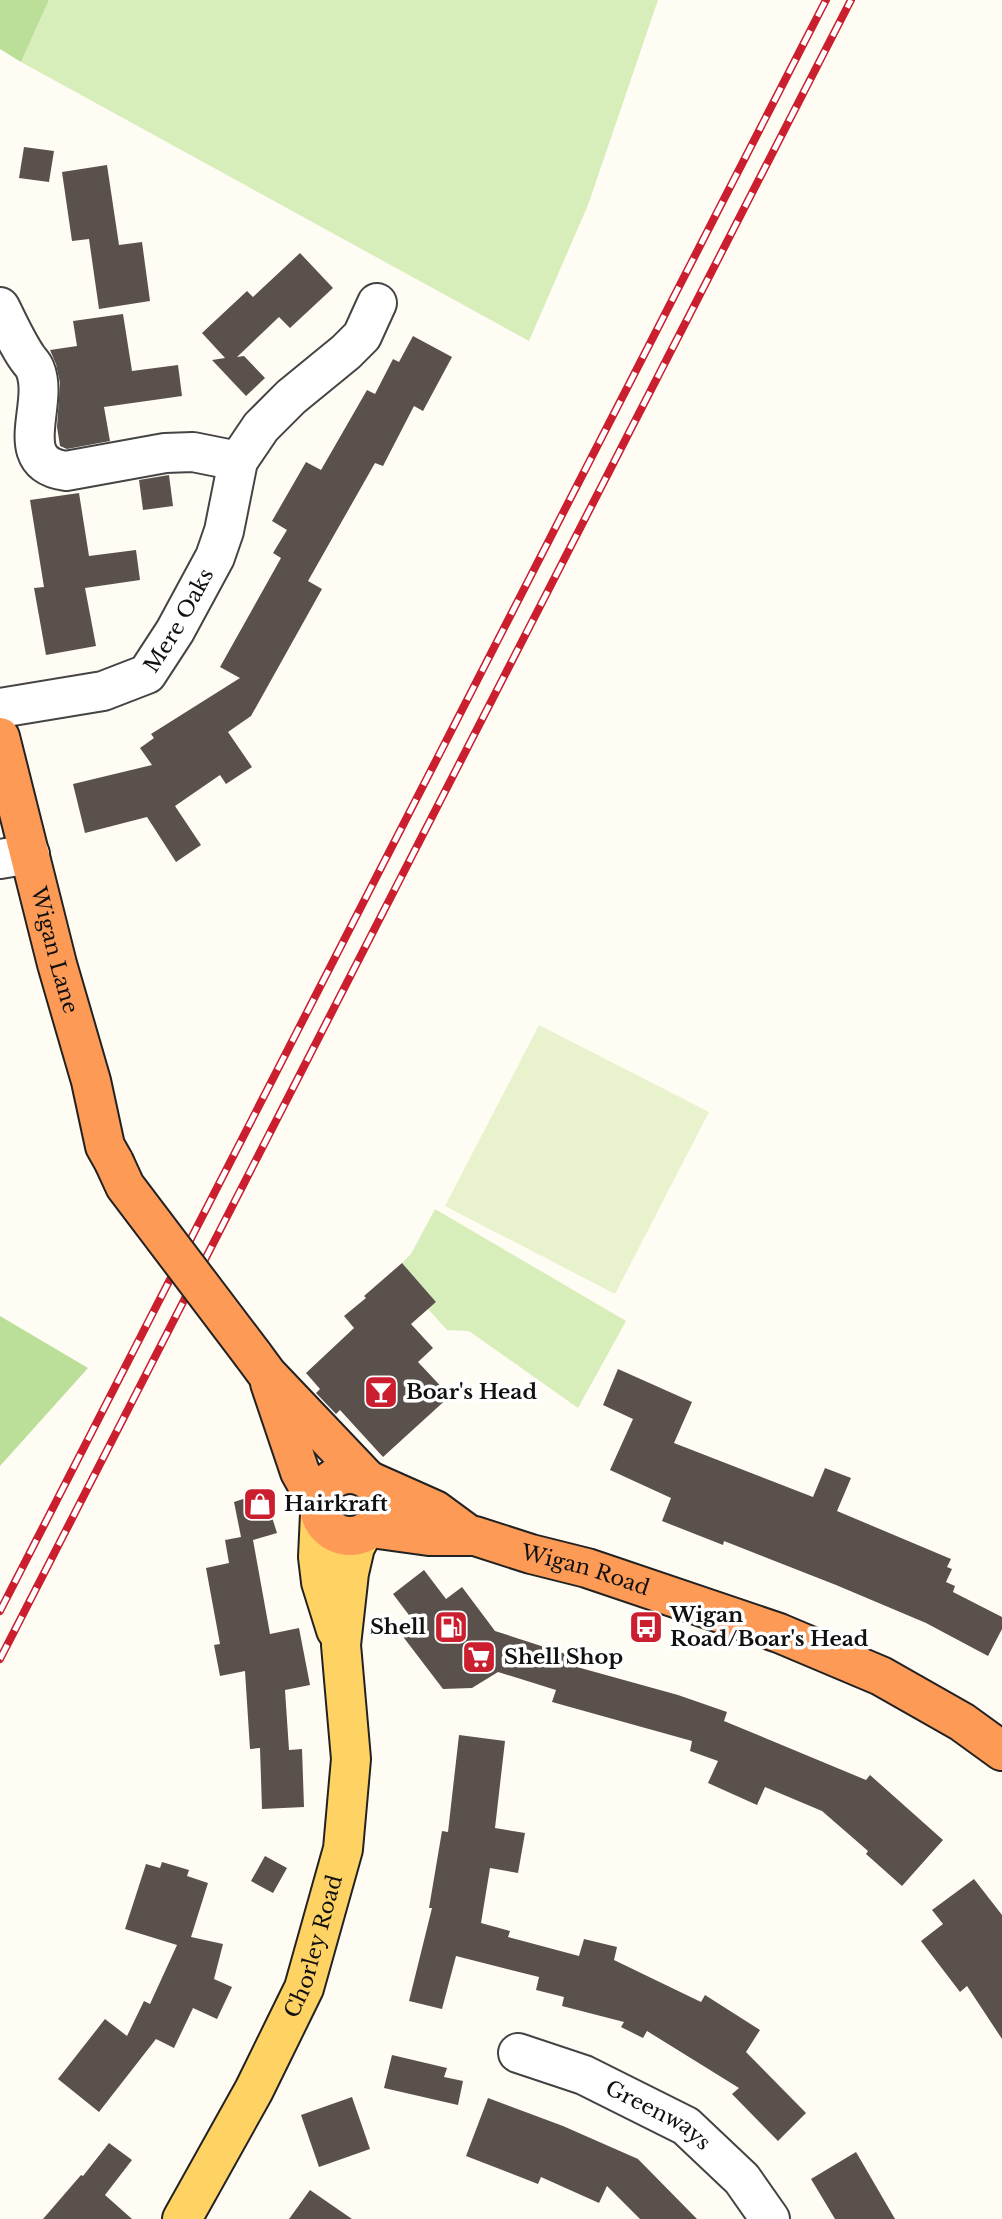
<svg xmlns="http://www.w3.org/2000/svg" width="1002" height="2219" font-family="'Libre Baskerville',serif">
<rect width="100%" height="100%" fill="#fffcf4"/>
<path fill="#d7edba" d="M 49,0 L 658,0 L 588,205 L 529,341 L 21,62 Z
M 435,1209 L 626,1321 L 578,1408 L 469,1331 L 447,1330 L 428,1309 L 436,1302 L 402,1263 L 411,1254 Z"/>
<path fill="#bbdf99" d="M 0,0 L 49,0 L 21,62 L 0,49 Z
M 0,1316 L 88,1368 L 0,1466 Z"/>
<path fill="#e8f3cd" d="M 539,1025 L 709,1112 L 615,1294 L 445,1206 Z"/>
<path fill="#5a514c" d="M 24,147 L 54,151 L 49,182 L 19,178 Z
M 107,165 L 119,245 L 142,242 L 150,301 L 99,309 L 89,239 L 72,241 L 62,172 Z
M 300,253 L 333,288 L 290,328 L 279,317 L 237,357 L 244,356 L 265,378 L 246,396 L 212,360 L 225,358 L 202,333 L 247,291 L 253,297 Z
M 123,314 L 132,371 L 178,365 L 182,396 L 104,407 L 110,441 L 67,449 L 60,446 L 57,427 L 60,383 L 56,364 L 50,350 L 77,346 L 73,321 Z
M 413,336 L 452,357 L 423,411 L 414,406 L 383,466 L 375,463 L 308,581 L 322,589 L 251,716 L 228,732 L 252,767 L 226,784 L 220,775 L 175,806 L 201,845 L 176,862 L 147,817 L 85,833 L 73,784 L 152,765 L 140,748 L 154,738 L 151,734 L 240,678 L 220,667 L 281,558 L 273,553 L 287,530 L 272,521 L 306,462 L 321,470 L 367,390 L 375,394 L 393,359 L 399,362 Z
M 169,475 L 173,506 L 143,510 L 139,480 Z
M 79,493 L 89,556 L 136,550 L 140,580 L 85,588 L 96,646 L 46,655 L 34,588 L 44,587 L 30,500 Z
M 402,1263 L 436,1302 L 411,1324 L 433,1348 L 418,1362 L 450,1396 L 383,1457 L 340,1410 L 336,1414 L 316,1393 L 320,1389 L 306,1373 L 354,1328 L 344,1316 L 366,1298 L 364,1296 Z
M 618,1369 L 692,1402 L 674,1443 L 813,1497 L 825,1468 L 851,1478 L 837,1511 L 951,1559 L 947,1567 L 952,1569 L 946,1582 L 955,1586 L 953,1592 L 1002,1617 L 1002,1629 L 988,1656 L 926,1623 L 836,1585 L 724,1541 L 723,1545 L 662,1521 L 671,1498 L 610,1470 L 633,1419 L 603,1405 Z
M 264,1492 L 277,1533 L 253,1540 L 270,1634 L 299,1628 L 310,1685 L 285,1690 L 289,1750 L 302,1749 L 304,1807 L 262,1809 L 260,1748 L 250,1749 L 245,1671 L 220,1676 L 214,1645 L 220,1644 L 206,1568 L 229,1563 L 225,1540 L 241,1537 L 234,1502 Z
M 424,1570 L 446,1599 L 462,1587 L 495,1631 L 569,1655 L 567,1661 L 578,1665 L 577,1667 L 678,1695 L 727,1712 L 724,1721 L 866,1780 L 870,1775 L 943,1840 L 902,1886 L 866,1854 L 868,1851 L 822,1811 L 765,1787 L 757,1805 L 708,1783 L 718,1761 L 690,1751 L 692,1741 L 552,1702 L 556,1690 L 498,1672 L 472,1688 L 443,1689 L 401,1634 L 415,1623 L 393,1594 Z
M 459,1735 L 505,1741 L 495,1828 L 525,1833 L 518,1873 L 490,1868 L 481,1923 L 510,1931 L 508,1937 L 579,1956 L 584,1939 L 617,1947 L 614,1960 L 701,2002 L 705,1995 L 760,2030 L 746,2052 L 806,2113 L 778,2141 L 732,2094 L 739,2088 L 647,2031 L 643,2038 L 621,2027 L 624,2022 L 562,2006 L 564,1997 L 536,1990 L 539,1977 L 456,1956 L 442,2009 L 409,2001 L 432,1908 L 429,1908 L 442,1831 L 448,1832 Z
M 265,1856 L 287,1868 L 273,1893 L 251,1881 Z
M 162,1862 L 189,1870 L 187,1876 L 208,1883 L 191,1937 L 223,1944 L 214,1979 L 232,1987 L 217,2019 L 193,2008 L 174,2048 L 156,2039 L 99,2112 L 58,2079 L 105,2019 L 127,2036 L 144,2001 L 150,2004 L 177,1945 L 125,1929 L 146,1864 L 160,1868 Z
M 974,1879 L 1002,1915 L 1002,2039 L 967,1986 L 960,1992 L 921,1941 L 943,1924 L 932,1910 Z
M 392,2055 L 447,2068 L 444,2077 L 463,2081 L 458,2105 L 384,2088 Z
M 352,2097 L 370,2149 L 319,2167 L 301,2115 Z
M 488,2098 L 563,2126 L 638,2159 L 697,2219 L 640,2219 L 607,2186 L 599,2203 L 541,2177 L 538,2184 L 466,2156 Z
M 109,2143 L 132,2160 L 105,2195 L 132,2219 L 43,2219 L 81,2175 L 83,2176 Z
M 856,2152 L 877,2188 L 895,2219 L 835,2219 L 811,2179 Z
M 310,2190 L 352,2219 L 289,2219 Z"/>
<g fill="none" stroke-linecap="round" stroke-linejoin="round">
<g stroke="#444" stroke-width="42">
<g id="minor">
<path d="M 0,307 C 8,323 16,341 26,356 C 29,361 33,364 35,369 C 50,405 9,463 66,471 L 165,453 L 193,452 L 238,461"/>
<path id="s1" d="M 0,708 L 103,691 L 147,674 L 175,631 L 215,557 L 224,531 L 238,461 L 261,427 L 291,397 L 346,352 L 362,336 L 377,303"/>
<path d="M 0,859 L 30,854"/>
<path id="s2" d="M 518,2053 L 584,2075 L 686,2126 L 742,2179 L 770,2219"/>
</g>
</g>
<g stroke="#222" stroke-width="42">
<g id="major">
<path d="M 320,1514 L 318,1557 L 321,1582 L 336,1630"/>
<path id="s3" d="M 182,2219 L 254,2090 L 304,1988 L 343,1849 L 351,1759 L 341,1645 L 349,1573 L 355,1547 L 362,1534"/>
</g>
</g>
<g stroke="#222" stroke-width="42">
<g id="highway">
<path id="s4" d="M 0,737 L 57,964 L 91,1081 L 105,1146 L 114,1162"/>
<path d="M 253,1355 L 267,1374 L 364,1476"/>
<path d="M 270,1383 L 300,1472 L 318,1504"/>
<circle cx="350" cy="1505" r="31"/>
<path d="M 372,1482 L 435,1510 L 469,1535"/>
<path id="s5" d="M 371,1528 L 429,1536 L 475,1536 L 531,1554 L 587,1568 L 779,1633 L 881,1676 L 962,1722 L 1002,1751"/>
</g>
</g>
<use href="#minor" stroke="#fff" stroke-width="38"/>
<use href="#major" stroke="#ffd264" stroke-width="38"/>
<use href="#highway" stroke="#fc9a56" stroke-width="38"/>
<g stroke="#cb1f2f" stroke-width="8">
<path id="rail" d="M 0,1611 L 826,0
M 0,1659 L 851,0"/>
</g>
<use href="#rail" stroke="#fff" stroke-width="5" stroke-dasharray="16" stroke-linecap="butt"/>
<g stroke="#222" stroke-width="42" stroke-linecap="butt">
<path id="highway-bridge" d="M 114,1162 L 125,1186 L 253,1355"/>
</g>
<use href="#highway-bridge" stroke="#fc9a56" stroke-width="38"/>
</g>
<defs>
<g id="bar-square" transform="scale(1.75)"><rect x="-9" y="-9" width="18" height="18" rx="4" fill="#cb1f2f" stroke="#fff"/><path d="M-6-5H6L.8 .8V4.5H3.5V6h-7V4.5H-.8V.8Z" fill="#fff"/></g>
<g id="shop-square" transform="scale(1.75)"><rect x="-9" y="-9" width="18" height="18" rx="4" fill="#cb1f2f" stroke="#fff"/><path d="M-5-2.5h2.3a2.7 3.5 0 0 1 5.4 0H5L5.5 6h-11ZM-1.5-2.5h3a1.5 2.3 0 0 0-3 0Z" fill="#fff"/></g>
<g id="fuel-square" transform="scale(1.75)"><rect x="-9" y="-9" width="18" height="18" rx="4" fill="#cb1f2f" stroke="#fff"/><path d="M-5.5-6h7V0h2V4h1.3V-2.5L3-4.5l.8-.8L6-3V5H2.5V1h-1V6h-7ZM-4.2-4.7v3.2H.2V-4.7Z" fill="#fff"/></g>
<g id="bus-square" transform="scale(1.75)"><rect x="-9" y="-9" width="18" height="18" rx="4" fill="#cb1f2f" stroke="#fff"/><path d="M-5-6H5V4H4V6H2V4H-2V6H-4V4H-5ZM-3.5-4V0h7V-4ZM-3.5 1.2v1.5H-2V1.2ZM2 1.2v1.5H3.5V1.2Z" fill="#fff"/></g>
<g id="supermarket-square" transform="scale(1.75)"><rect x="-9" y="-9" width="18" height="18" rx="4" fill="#cb1f2f" stroke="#fff"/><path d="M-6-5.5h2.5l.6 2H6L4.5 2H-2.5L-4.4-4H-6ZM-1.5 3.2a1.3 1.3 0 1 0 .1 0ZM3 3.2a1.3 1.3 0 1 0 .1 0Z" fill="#fff"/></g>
</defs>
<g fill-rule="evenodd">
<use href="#bar-square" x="381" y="1392"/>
<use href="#shop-square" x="260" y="1504"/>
<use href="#fuel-square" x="451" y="1627"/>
<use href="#bus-square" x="646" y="1627"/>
<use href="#supermarket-square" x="479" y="1657"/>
</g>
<g text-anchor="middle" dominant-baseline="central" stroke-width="7" stroke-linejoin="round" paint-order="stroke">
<g font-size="21" fill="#111" stroke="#fff">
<text stroke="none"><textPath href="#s1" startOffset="214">Mere Oaks</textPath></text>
<text stroke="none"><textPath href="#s4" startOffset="220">Wigan Lane</textPath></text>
<text stroke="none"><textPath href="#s5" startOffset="220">Wigan Road</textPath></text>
<text stroke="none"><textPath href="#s3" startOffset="304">Chorley Road</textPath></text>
<text stroke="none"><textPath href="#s2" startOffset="154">Greenways</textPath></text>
</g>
<g font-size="21" font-weight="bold" fill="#111" stroke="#fff" text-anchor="start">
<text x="406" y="1392">Boar's Head</text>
<text x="284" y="1504">Hairkraft</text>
<text x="670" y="1615">Wigan<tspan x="670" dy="24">Road/Boar's Head</tspan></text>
<text x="426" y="1627" text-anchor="end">Shell</text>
<text x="504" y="1657">Shell Shop</text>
</g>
</g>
</svg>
